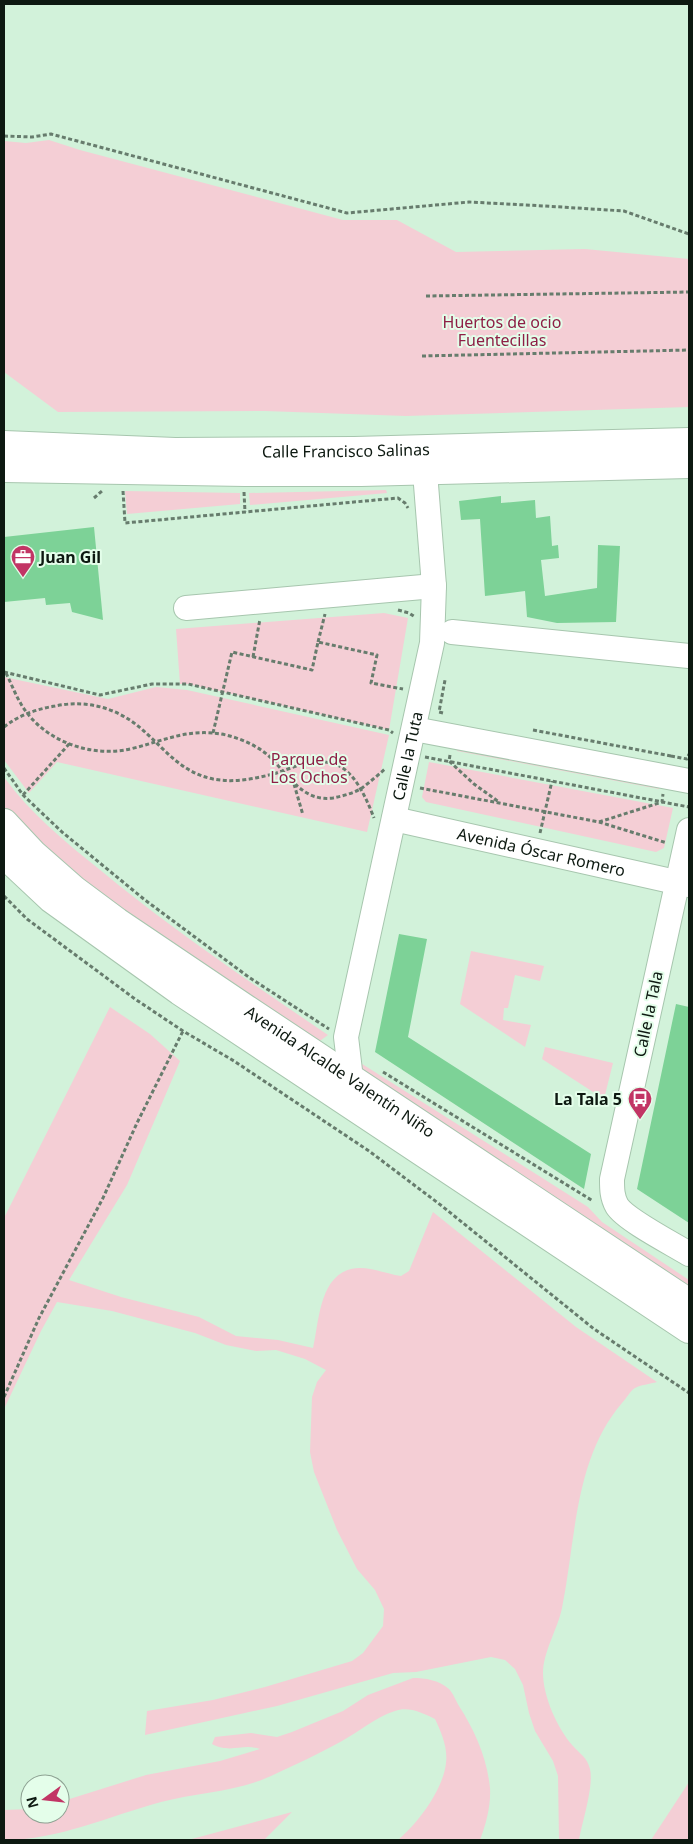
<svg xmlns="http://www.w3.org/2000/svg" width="693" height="1844" font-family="'Noto Sans',sans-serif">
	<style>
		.green { fill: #f4ced5 }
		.building { fill: #7dd297 }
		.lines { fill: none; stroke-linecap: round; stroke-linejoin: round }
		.minor-casing { stroke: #a7c6ae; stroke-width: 26 }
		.major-casing { stroke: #a7c6ae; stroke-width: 30 }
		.path { stroke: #677c6d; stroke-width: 3; stroke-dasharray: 4 2.5; stroke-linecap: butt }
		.minor { stroke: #fff; stroke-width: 24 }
		.major { stroke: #fff; stroke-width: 28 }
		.labels { text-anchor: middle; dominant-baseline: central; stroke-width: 4; stroke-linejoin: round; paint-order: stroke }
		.park-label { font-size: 16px; fill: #8e1f46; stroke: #e4feea }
		.street-label { font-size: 16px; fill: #0d1911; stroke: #e4feea }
		.poi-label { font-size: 16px; font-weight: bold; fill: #0d1911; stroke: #e4feea; text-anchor: start }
	</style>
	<rect width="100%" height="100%" fill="#d2f2da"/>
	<!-- green -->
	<path class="green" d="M49 140 80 150 343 220H397L456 252 585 249 689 259V407L406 416 265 411 58 412 4 372V141L26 143Z
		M386 490 387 493 250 505 249 493Z
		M125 491 240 493V504L127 514Z
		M384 613 408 618 389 730 188 684H180L176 629Z
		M4 677 108 699 156 687 187 690 389 735 367 832 57 762 29 793 4 760Z
		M457 745 660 784 659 789 457 751Z
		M429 762 673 808 664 848 656 852 426 802 422 797Z
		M4 777C30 813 64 841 99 869 171 929 250 982 328 1035L317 1043 150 934 26 834 4 808Z
		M471 951 544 966 540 981 515 975 508 1008H504L503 1020 531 1025 525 1047 460 1004Z
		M110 1007 150 1034 180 1061 127 1185 69 1280 121 1297 199 1317 236 1336 278 1340 313 1348C319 1323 319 1277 351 1269 367 1265 386 1274 401 1276L409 1271 433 1212 576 1327 657 1382C650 1384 640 1385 635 1388 630 1391 626 1399 622 1403 574 1459 576 1539 562 1608 558 1628 543 1652 543 1673 543 1696 557 1728 573 1746 580 1754 587 1757 590 1769 594 1786 582 1823 579 1840H559L558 1776 553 1761 535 1731 529 1713 523 1685 515 1669 505 1660 491 1657 416 1672 393 1673 277 1706 145 1735 147 1711 213 1700 265 1687 352 1661 363 1653 383 1626 384 1609 375 1590 357 1569 337 1530 314 1472 310 1452 312 1397 317 1382 326 1370 305 1359 276 1350 256 1351 226 1345 195 1333 112 1311 57 1302 41 1331 4 1409V1218Z
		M545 1047 613 1063 604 1099 542 1059Z
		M359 1062 588 1207 602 1222 689 1280V1294L356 1073Z
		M413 1678C425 1678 439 1680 449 1689 453 1693 456 1701 459 1706 475 1731 487 1758 490 1788 491 1806 486 1824 480 1840H398C418 1823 443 1790 446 1763 448 1747 441 1732 435 1719 423 1713 408 1706 395 1711 376 1717 360 1731 342 1741 320 1753 295 1765 271 1776 236 1792 198 1792 161 1802 109 1816 59 1840 4 1840V1810L30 1809V1814H60V1802L146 1775 220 1761 260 1749C242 1743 231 1754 212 1744L215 1737 251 1733 277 1737 292 1732 343 1711 368 1695Z
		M689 1782V1840H651Z
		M292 1812 264 1840H188Z"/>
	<!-- building -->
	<path class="building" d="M501 496V503L535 500 536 518 550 516 552 546 558 545 559 558 541 560 545 596 597 588 598 545 620 546 616 622 557 623 527 617 525 591 485 596 480 519 461 520 459 501Z
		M94 527 103 620 72 612 70 603 46 605 45 598 4 602V537Z
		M399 934 427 939 408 1037 591 1154 584 1189 375 1052Z
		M676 1004 689 1007V1223L637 1189Z"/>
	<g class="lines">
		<defs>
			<g id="minor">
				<path d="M186 608 434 586"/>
				<path d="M452 632 689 656"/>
				<path d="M414 729 689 781"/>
				<path id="s1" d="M394 819 689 885"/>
				<path d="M689 830 612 1179C612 1189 612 1197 617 1206 626 1220 673 1244 689 1254"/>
				<path id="s2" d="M351 1079 346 1037 432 643 434 586 425 472"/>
			</g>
			<g id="major">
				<path id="s3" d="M4 445 175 452 354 451 689 442"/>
				<path d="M4 468 245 472H361L689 464"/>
				<path id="s4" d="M4 823 33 854 74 890 117 922 246 1009 689 1303"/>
				<path d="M4 854 52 899 180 991 689 1329"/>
			</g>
		</defs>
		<!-- minor casing -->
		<use href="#minor" class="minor-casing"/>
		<!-- major casing -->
		<use href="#major" class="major-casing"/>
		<!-- path -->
		<path class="path" d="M4 136 32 137 51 134 347 213 469 202 545 206 624 211 689 234
			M426 296 689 292
			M422 356 689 350
			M123 491 125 523 398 498 405 503 408 508
			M244 492 245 512
			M94 498 102 491
			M398 610 409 613 415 617
			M318 642 325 614
			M253 657 260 619
			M4 672 100 695 152 684H188L389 730 393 733
			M6 673C11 683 15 694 21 704 42 740 89 758 130 749 164 741 189 727 226 735 242 739 258 746 270 757 289 776 303 802 333 798 343 796 354 793 362 788 370 782 378 775 385 769
			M443 713 439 712 445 680
			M4 727C19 715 37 709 55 706 89 699 121 709 146 733 167 752 183 773 213 779 233 783 254 779 273 774 293 768 314 757 335 764 355 771 367 800 374 818
			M533 730 671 756
			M213 733 232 652 312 670 318 642 377 655 371 683 403 689
			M450 755 449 761 474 784 499 802
			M671 756 687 759 689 754
			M425 757 689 807
			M4 768 23 795 62 832 145 900 250 978 329 1029
			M294 784 303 815
			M420 788 599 822 667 843
			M23 795 70 743
			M599 822 662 802 663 794
			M540 833 552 781
			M4 896 27 919 135 999 183 1031 234 1061 369 1151 442 1206 594 1329 689 1393
			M383 1072 593 1201
			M4 1397 39 1318 103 1198 137 1123 183 1031"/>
		<!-- minor -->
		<use href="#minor" class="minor"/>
		<!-- major -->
		<use href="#major" class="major"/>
	</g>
	<!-- icons -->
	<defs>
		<symbol id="office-pin" viewBox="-11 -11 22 30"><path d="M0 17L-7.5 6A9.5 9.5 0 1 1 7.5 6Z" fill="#c23565" stroke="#e4feea"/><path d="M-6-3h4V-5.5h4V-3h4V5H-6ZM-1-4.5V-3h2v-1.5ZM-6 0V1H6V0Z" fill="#fff"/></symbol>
		<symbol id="bus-pin" viewBox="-11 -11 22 30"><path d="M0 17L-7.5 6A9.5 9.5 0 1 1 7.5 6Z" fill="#c23565" stroke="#e4feea"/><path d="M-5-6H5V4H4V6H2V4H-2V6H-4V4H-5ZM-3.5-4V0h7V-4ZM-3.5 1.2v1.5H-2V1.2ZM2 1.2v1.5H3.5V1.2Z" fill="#fff"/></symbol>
	</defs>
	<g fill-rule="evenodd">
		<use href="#office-pin" x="9" y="543" width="28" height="38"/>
		<use href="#bus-pin" x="626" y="1085" width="28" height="38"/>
	</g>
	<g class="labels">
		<!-- park labels -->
		<g class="park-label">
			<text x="502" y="322">Huertos de ocio<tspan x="502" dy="18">Fuentecillas</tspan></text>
			<text x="309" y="759">Parque de<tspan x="309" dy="18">Los Ochos</tspan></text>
		</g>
		<!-- street labels -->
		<g class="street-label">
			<text stroke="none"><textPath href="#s3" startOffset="342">Calle Francisco Salinas</textPath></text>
			<text stroke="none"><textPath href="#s2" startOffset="330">Calle la Tuta</textPath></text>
			<text stroke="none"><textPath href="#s1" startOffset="151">Avenida Óscar Romero</textPath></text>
			<text transform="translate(648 1014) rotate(-78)">Calle la Tala</text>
			<text stroke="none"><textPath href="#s4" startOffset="419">Avenida Alcalde Valentín Niño</textPath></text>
		</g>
		<!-- poi labels -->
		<g class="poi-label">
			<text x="40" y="557">Juan Gil</text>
			<text x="622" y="1099" text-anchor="end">La Tala 5</text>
		</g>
	</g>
	<!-- border -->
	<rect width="693" height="1844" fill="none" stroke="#0d1911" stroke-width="10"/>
	<!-- north arrow -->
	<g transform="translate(45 1799) rotate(255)"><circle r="24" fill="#e4feea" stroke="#8ea293"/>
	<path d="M0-4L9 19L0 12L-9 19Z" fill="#c23565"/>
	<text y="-8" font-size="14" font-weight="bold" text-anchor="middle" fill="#0d1911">N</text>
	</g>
</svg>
